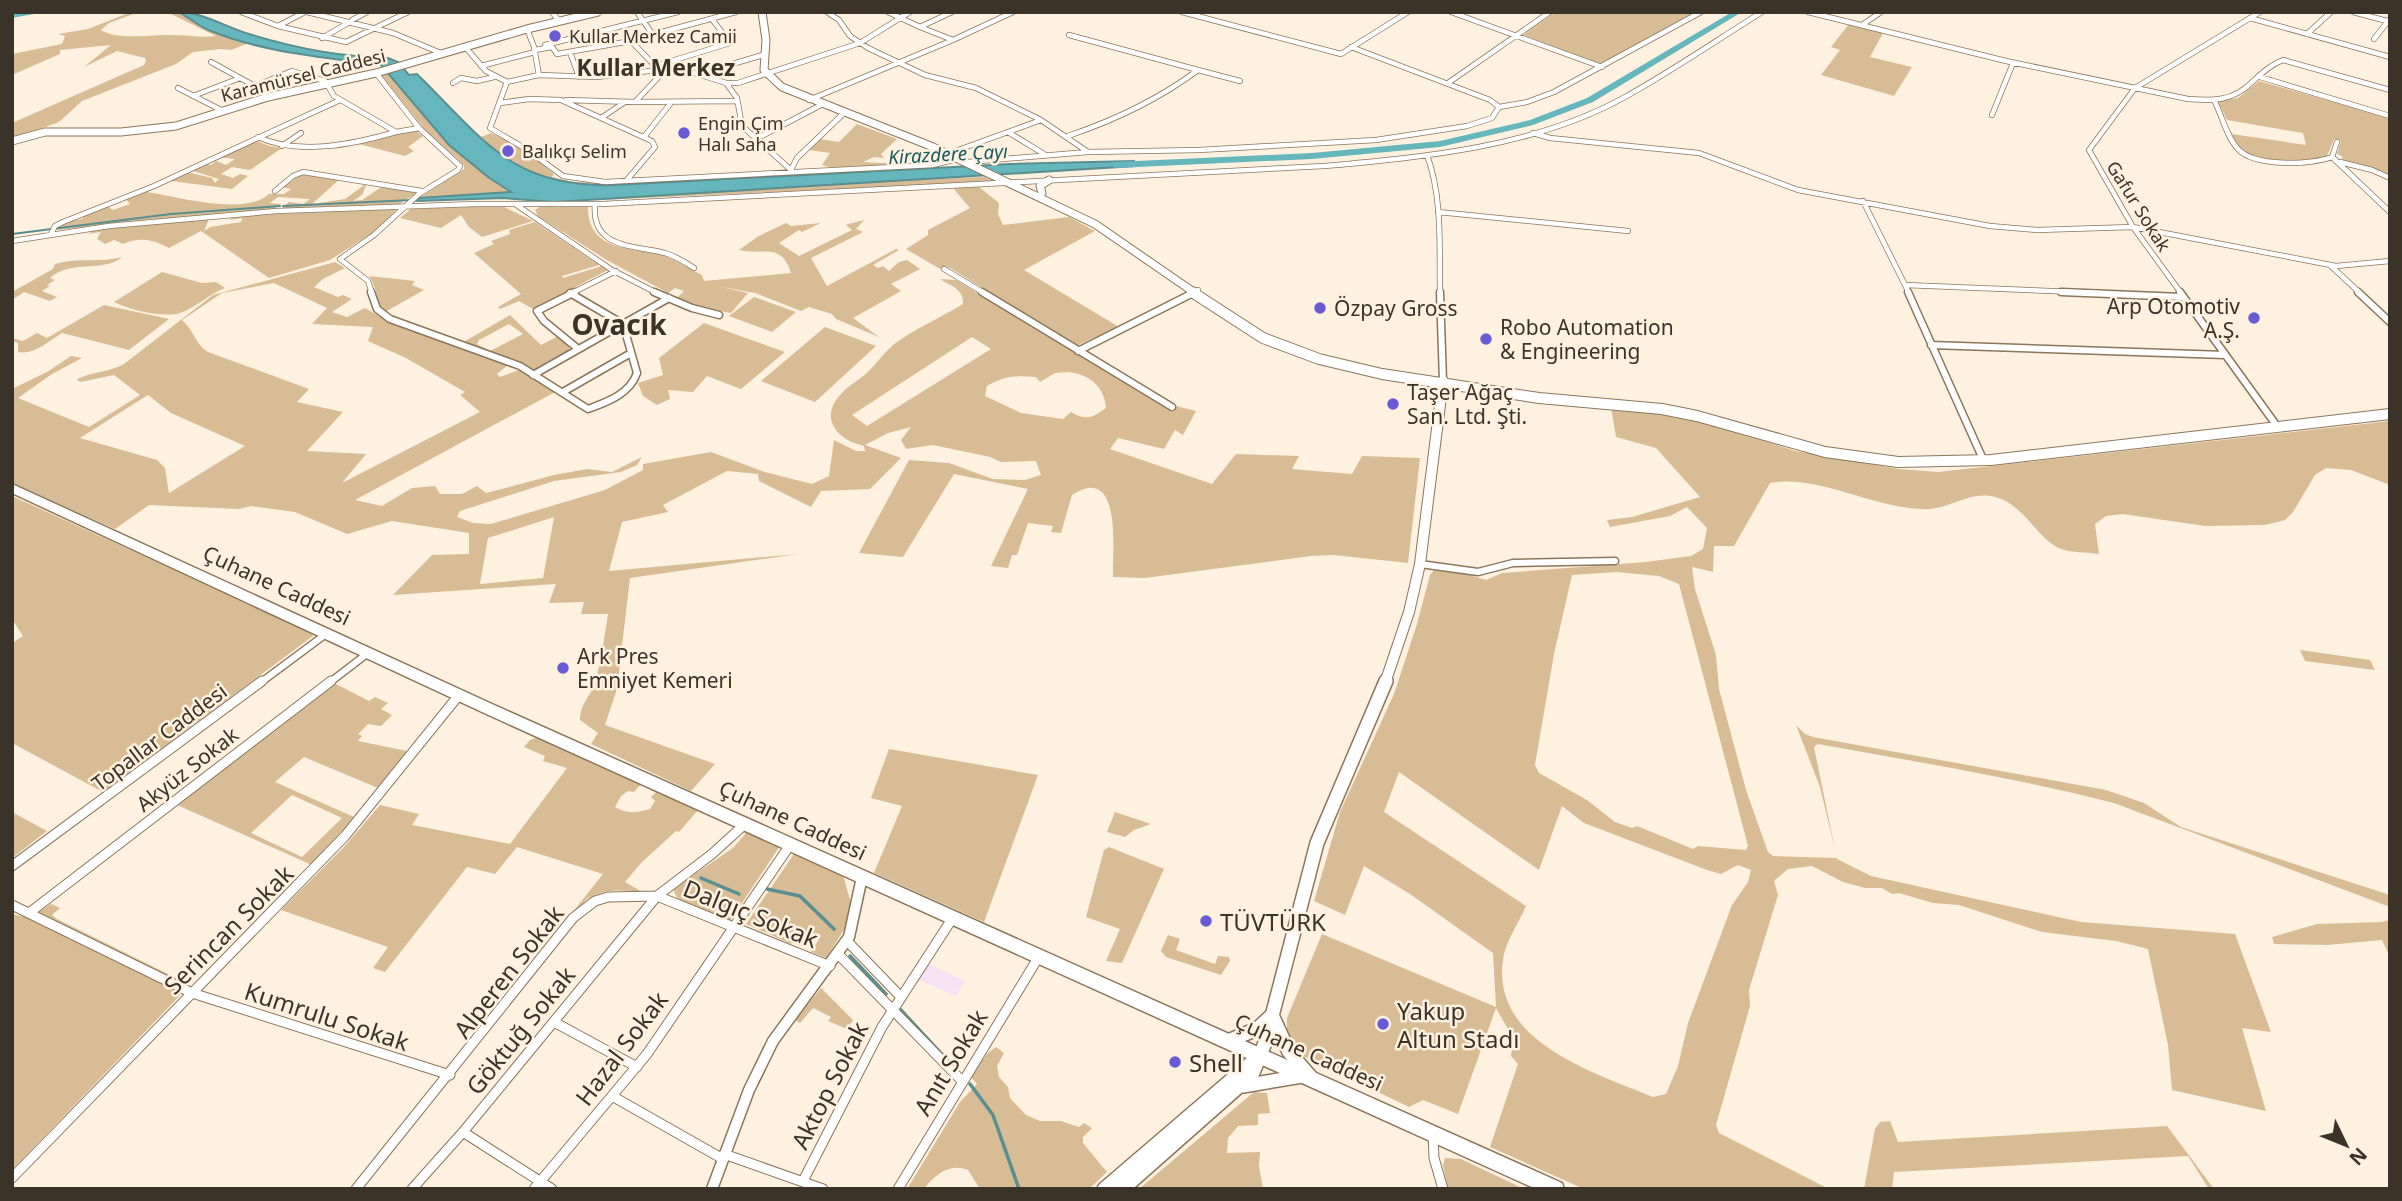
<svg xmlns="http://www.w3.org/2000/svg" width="2402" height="1201" font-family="'Noto Sans',sans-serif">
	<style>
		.commercial { fill: #f4e3f5 }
		.green { fill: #d8bc96; fill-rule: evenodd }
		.water { fill: #66b7bd; stroke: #598f90; stroke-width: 2 }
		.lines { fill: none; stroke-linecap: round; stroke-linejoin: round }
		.stream-far1 { stroke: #598f90; stroke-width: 2 }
		.stream { stroke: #598f90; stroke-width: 3.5 }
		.river { fill: #66b7bd; fill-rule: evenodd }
		.minor-far2-casing { stroke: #8a765b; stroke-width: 6 }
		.minor-far1-casing { stroke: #8a765b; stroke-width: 9 }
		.minor-casing { stroke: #8a765b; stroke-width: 11 }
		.tertiary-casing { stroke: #8a765b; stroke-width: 13 }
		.secondary-far2-casing { stroke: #8a765b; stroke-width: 9 }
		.secondary-far1-casing { stroke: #8a765b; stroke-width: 12 }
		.secondary-casing { stroke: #8a765b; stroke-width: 16 }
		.primary-casing { stroke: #8a765b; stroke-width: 3 }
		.minor-far2 { stroke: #fff; stroke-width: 4.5 }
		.minor-far1 { stroke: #fff; stroke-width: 6 }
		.minor { stroke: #fff; stroke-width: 9 }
		.tertiary { stroke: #fff; stroke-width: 10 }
		.secondary-far2 { stroke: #fff; stroke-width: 7 }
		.secondary-far1 { stroke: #fff; stroke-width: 10 }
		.secondary { stroke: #fff; stroke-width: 13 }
		.primary { fill: #fff; fill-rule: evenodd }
		.poi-dot { fill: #685bd4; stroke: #fff1df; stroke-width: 2.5 }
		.labels { text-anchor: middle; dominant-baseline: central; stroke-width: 5; stroke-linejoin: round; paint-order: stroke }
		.far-poi-label { font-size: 18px; fill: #3c3328; stroke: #fff1df; text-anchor: start }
		.far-street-label { font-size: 18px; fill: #3c3328; stroke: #fff1df }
		.far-water-label { font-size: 19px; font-style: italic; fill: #165b60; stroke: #fff1df }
		.poi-label { font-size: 21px; fill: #3c3328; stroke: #fff1df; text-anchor: start }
		.street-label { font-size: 21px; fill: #3c3328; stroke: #fff1df }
		.far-district-label { font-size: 23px; font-weight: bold; fill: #3c3328; stroke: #fff1df }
		.near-street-label { font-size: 24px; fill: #3c3328; stroke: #fff1df }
		.near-poi-label { font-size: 24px; fill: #3c3328; stroke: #fff1df; text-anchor: start }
		.district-label { font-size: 28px; font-weight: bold; fill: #3c3328; stroke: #fff1df }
	</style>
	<rect width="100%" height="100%" fill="#fff1df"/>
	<!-- commercial -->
	<path class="commercial" d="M927 963 965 981 956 996 917 979Z"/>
	<!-- green -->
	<path class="green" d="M131 12H139L109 23 101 30C118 41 151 34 171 35 186 35 202 38 216 36L167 12H178L210 31 249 43 231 50 220 49 193 52 176 64 82 101 59 122 12 139V123L144 65 146 61 145 58 117 51 84 67 111 45 60 50V54L12 75V54L62 44 65 36 58 34 88 29Z
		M1556 12H1698L1606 62 1599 63 1523 35Z
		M1849 24 1883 33 1870 57 1912 67 1894 96 1821 75 1840 50 1831 47Z
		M387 73 449 145 510 193 419 198 464 169V165L425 130 381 75Z
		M2259 81 2390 118V176L2343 161 2342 156 2337 154 2341 141 2334 139 2327 156C2303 168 2261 162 2239 149L2232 134 2306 145 2303 133 2227 120 2218 101 2238 98Z
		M857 124 897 139 881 154 884 158 874 157 863 162 898 164 832 168 822 165 830 153 809 150 819 139 839 142Z
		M408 132H417L423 136 408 147 414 151 405 156 359 144Z
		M491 133 523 149 554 174 552 177 573 182 606 183 885 167 966 168 590 186C550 183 508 167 478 138Z
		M255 140 269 146 282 148 250 170 232 167 221 174 233 178 240 174 248 176 232 189 171 181 147 192C179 197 245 216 269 194H284L291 189 282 187 303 173 341 178 312 204 345 199 367 183 362 195 353 201 362 200 383 186 417 193 399 204 285 209H281L289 202 303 204 310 199 278 197 270 203 281 204 274 209 56 230 66 222 82 219 85 215 107 206 113 210 130 204 125 198 187 172 212 178 215 183 219 179 190 170 201 163 211 165 216 161 226 165 235 159 217 157Z
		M985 177 995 182 554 202 847 182Z
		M979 187 999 203 998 214 1003 225 1069 217 1095 231 1024 270 1119 327 1076 346 950 268 945 267 940 269 906 249 928 235V230L970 208 953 188Z
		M502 206 533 221 482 237 469 227 461 215 441 228 400 218 411 209Z
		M541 206 588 207C588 251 630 248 662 255 676 259 689 269 702 275L704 281 791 273C781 241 763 256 739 250L757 237 786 223 791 226 821 223 802 232 799 230 779 243 799 256 852 230 846 225 848 224 864 220 856 229 863 232 811 258 827 286 896 249 899 250 873 265 878 268 883 266 889 271 899 262 907 260 920 269 891 284 901 291 853 318 879 337 836 319 832 314 809 307 801 311 755 293 717 286 748 293 731 313 698 307 676 299 684 291 675 288 668 293 605 259 538 216 535 210Z
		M397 209 378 229 330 260 269 278 201 231 169 248C152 239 140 237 123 244L114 240 105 244 97 239 101 232 88 234 94 230 209 219 204 231 210 227 241 222 242 218 230 220 233 216Z
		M535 222 599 265 562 276 563 278 602 266 608 270 533 309 519 301 500 309 498 307 521 294 474 253 494 244 491 241 510 234 509 230Z
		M122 257C104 273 71 259 50 278L55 280 47 285 50 286 42 291 57 297 50 301 24 292 12 300V292L53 269 55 264C77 257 101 263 122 257Z
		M335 262 345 268 323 279 314 287 338 297 343 295 352 299 332 312 347 317 365 308 393 324 508 365 497 374 500 377 519 370 555 392 355 500 382 506 412 488 435 486 440 494H462L477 486 486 493 554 475 587 469 612 472 642 457 637 465 621 472 554 481 460 511 457 517 473 523 491 524 605 490 643 470V464L711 452 765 472 812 484 829 476 834 440 856 451H865L864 446C836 440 818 417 842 393 849 385 859 380 867 373 876 364 884 353 893 345 914 329 940 318 963 304 964 288 950 286 940 279L956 280 1173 412 1176 406 1196 411 1183 435 1175 430 1164 449 1118 438 1110 449 1212 484 1236 454 1299 456 1292 469 1352 474 1362 456 1420 458 1408 563 1334 555 1311 556 1145 578 1113 577C1112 552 1123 462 1072 495L1061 533 1051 532 1053 526 1028 523 1017 555H1012L1008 568 991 566 1028 489 954 474 903 557 859 553 909 460 949 463 993 479 1025 480 1041 475 1036 461 1001 462 990 457 933 445 906 449 901 440 911 427 888 433 865 445 901 458 870 489 821 491 811 507 759 481 758 474 727 471 663 505 668 512 622 522 609 571 798 554 630 578 617 689 605 725 715 764 691 791 591 744 598 733 580 720C580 703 592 695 596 680 601 659 605 635 608 614H581L584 602 549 603 556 584 393 595 432 555 469 554V533L392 521 347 534 295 512 251 506 239 509 149 505 115 529 12 483V389L47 372 71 356 82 358 52 374 18 398 89 427 140 395 114 375 80 382 77 379C92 372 109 372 124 364L213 295ZM274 283 327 308 312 324 373 327 368 341 406 358 465 392 460 395 480 412 342 483 366 454 307 451 343 412 297 402 309 389 208 352C196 345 193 329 182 320L222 293ZM972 337 991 349 867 426 852 415ZM1069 372C1090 375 1104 386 1106 408 1092 418 1086 421 1071 412L1063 419 1021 413 985 396 987 386C1004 376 1017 375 1036 377L1040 382 1055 373ZM148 395 171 413 245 446 169 493 165 468 157 460 80 438ZM554 517 543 578 480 584 488 538Z
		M162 272 202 283 216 282 225 288C209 294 195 308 180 313 163 318 130 310 114 302Z
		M369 276 415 281 412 285 424 290 385 312C375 303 378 288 369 276Z
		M754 297 796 312 772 332 729 316Z
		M104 305 169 319 129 350 62 333C49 341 34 355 18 352V343L12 341V338L23 341 37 333 47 338Z
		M510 315 541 345 558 336 569 346V351L536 370 462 343ZM509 324 523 334 490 351 477 344 479 340Z
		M704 323 785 352 741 389 707 376 693 392 668 390 670 399 657 405 643 396 638 383 663 375 659 358Z
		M825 327 876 346 815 402 761 381Z
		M1611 407 1702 420 1795 451 1899 469 1938 472 2390 421V485L2351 470 2326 468 2315 475 2293 512 2285 520 2265 525 2205 526 2123 514 2106 516 2095 524 2099 554C2088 552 2072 553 2061 549 2038 540 2024 504 1995 497 1969 490 1949 511 1922 509 1873 508 1818 474 1770 483L1734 546H1714L1713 572 1692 567 1695 589 1716 655 1719 689 1746 790 1768 852 1773 856 1837 858 1820 787 1796 725 1805 734 1813 737 2106 790 2144 803 2181 827 2390 895V907L2114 803C2017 778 1917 762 1818 744L1814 747 1837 859 1871 876 2081 922 2235 934 2271 1032 2242 1028 2266 1111 2172 1090 2168 1045 2148 949 2116 941 2042 932 1959 905 1933 903 1899 893 1892 894 1882 888H1865L1843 882 1812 866 1788 869 1774 881 1778 895 1749 990 1750 1006 1716 1125 1719 1133 1829 1189H1584L1490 1147 1518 1064 1511 1056 1513 1038 1496 1008 1458 1114 1423 1100 1409 1107 1299 1054 1287 1033V1018L1322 934 1496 1007 1493 953 1410 894 1364 866 1345 915 1314 901 1340 812 1394 694 1417 624 1430 575 1434 570H1452L1486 580 1502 573 1646 562 1691 556 1703 549 1707 528 1687 507 1670 516 1610 527 1607 520 1632 517 1700 497 1656 448 1616 437ZM1616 572 1659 576 1679 584 1748 846 1746 850 1698 846 1693 849 1637 826 1632 828 1615 822 1587 800 1539 773 1535 765 1554 654 1572 575ZM1399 772 1539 870 1562 806 1584 823 1707 870 1721 874 1738 865 1751 870 1748 882 1732 905 1688 1023 1678 1066 1666 1094 1653 1097C1595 1073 1491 1042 1503 960 1505 942 1519 923 1526 906L1384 812Z
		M12 496 310 632 313 636 103 792 12 743V643L23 636 12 619Z
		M2300 650 2370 660 2375 670 2305 661Z
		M334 683 369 701 375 697 388 703 381 709 392 715 381 726 368 724 358 734 362 736 358 741 407 751 378 788 304 757 275 782 354 817 312 865 177 805ZM292 795 342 818 302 857 251 833Z
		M538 737 642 783 634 792 628 791 621 796 615 807C627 814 636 813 650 809L655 801 651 797 657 791 698 810 679 832 676 831 641 863 625 882 642 892C622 890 603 888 586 900L505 997 603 874 517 847 495 874 467 867 385 972 373 968 388 947 281 910 344 847 380 805 419 814 412 825 510 844 567 768 543 761 545 756 524 747 530 740Z
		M889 749 1038 775 984 922 874 873 902 806 871 798Z
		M12 812 47 831 12 858Z
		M1115 812 1151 824 1134 830 1125 837 1107 832Z
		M747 832 780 846 730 921 678 900 673 889 733 848Z
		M1109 847 1164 869 1122 963 1106 961 1120 929 1086 917 1104 850Z
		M794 854 843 875 852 907 849 922 826 958 811 952 819 939 799 932 791 944 746 924Z
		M51 904 60 908 52 915 57 919 190 985 12 1170V914L30 918Z
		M2390 920V957L2382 940 2327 945 2274 944 2272 937 2317 924 2381 922Z
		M1168 935 1180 939 1176 950 1215 964 1218 956 1229 957 1230 961 1221 975 1166 957 1161 951Z
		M821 988 853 1020 847 1029 828 1021 831 1017 813 1008 800 1023 795 1020Z
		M996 1047 1004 1053 997 1066 999 1077 1008 1087 1010 1098 1026 1115 1040 1121H1061L1079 1127 1084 1123 1092 1128 1083 1137V1143L1107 1172 1089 1189H980L968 1170C949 1163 936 1174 924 1189H907L960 1102 977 1084 970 1076 988 1053Z
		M1254 1092 1267 1093 1270 1113 1258 1114V1125L1238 1126 1228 1138 1227 1153 1260 1152 1259 1166 1263 1189H1139Z
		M1890 1121 1898 1142 2167 1126 2214 1189H2209L2188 1156 1894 1172 1892 1189H1864L1875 1129 1880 1122Z
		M1445 1158 1461 1159 1524 1189H1448L1443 1165Z"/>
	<!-- water -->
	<path class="water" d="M178 12C203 12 225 27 249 34 294 48 342 57 388 58L398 62 409 75 417 74 423 80C487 144 515 188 614 185L1010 164 1134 161 1135 166 554 202 503 198 417 201 419 198 511 192 488 177 449 145 381 65C324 57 265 53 211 31 198 27 190 17 178 12Z"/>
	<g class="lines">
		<!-- stream-far1 -->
		<path class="stream-far1" d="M283 206 412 200
			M12 234 171 214 280 206"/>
		<!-- stream -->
		<path class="stream" d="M701 878 739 894
			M767 889 800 896 834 929
			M850 956 886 994
			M899 1008 949 1062
			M970 1084 993 1115 1019 1189"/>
		<!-- river -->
		<path class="river" d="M35 12 34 14 12 18V13Z
			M1732 12H1742L1593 102 1533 125 1440 147 1312 159 1115 168 1110 165 1115 162 1312 153 1440 141 1530 120 1587 98Z"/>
		<defs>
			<path id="minor-far2" d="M241 12 278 26
				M305 12 278 26 346 42 408 12
				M307 12 393 33 443 54
				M552 12 559 21
				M637 12 653 35
				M827 12 839 20 850 36 868 48 925 75 976 88 1041 120 1088 152 968 162
				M888 12 920 27 952 12
				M1182 12 1341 54 1408 12
				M1451 12 1602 67
				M1808 12 2006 61 2188 99C2213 101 2233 101 2251 83 2261 74 2270 65 2283 60L2390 90
				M2353 12 2387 21
				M2250 18 2390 57
				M352 20 367 12
				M1862 25 1881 12
				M527 29 534 47 539 75
				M2307 34 2331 12
				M1069 35 1198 70
				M322 38 348 23
				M2374 39 2389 20
				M953 40 1013 12
				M631 41 657 68
				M545 45 678 12
				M1351 47 1490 100 1499 107 1527 102 1554 92 1701 12
				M466 48 486 71 507 82 539 75 597 77 666 69 688 71 726 83H738L860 43 910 12
				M535 50 552 47 557 54 625 42 736 12
				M570 52 579 77
				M211 62 262 90 268 97
				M481 66 535 52
				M655 66 730 43 712 19
				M666 69 635 102 737 101
				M376 73 419 128
				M698 74 763 55
				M2260 77 2390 116
				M507 82 490 128 526 149 563 176 605 182 933 165 957 159
				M453 83 461 78 477 81 494 77
				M726 83 737 98 742 126 791 170 797 158 843 114
				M1448 83 1550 12
				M255 86 292 71 325 81 334 96 396 132 419 128 460 166 458 170 419 194 374 235 340 259 368 281 372 293
				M178 88 223 111
				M193 96 240 78
				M566 100 635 102
				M809 100 953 40 920 27
				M2214 100C2222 115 2226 136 2238 149 2254 167 2311 165 2332 157L2337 142
				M500 103 529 99 561 100 652 141 655 147 626 181
				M1992 115 2013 63
				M601 118 625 102
				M1008 132 1044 154
				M1533 133 1550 138 1699 153 1798 190 1990 226 2037 230 2133 227 2336 266 2390 261
				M1068 136C1115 120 1158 100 1198 70L1240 81
				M258 137C299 156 354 144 396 132
				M644 137 670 104
				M756 139 821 105
				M282 146 301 133
				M1088 152 1199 150 1376 140 1467 126 1492 118 1499 107
				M947 154 1041 120
				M1427 155C1443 198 1439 248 1440 293
				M2332 157 2390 212
				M2340 162 2372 170 2390 178
				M275 191 293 176 303 172 422 191
				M1863 201 1909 293
				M515 204 612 270 657 293
				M595 204C591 249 633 245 665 253 675 256 685 262 694 268
				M1438 212 1628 231
				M51 234 55 226 63 222 154 186 340 100
				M12 241 109 226 277 211 476 204H603L1324 166C1425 157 1535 147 1625 97 1672 71 1717 40 1762 12
				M2330 265 2360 293
				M944 269 984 293
				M1905 285 2101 293
				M572 293 616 271
				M1191 293 1198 290
				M2181 293 2133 227 2089 150 2135 88 2260 12"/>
			<path id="minor-far1" d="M371 292 377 309 390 319 520 366 588 409C607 402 630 394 637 373L623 324 669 298
				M575 292 537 311 544 321 577 348
				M654 292 692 308 719 315
				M982 292 1172 407
				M1440 292 1443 381
				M1908 292 1982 457
				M2061 292 2182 297
				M2180 292 2274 422
				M2358 292 2390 322
				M570 293 623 324
				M1931 345 2225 355
				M1078 351 1195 292
				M533 375 623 324
				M563 392 631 353
				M1420 564 1478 572 1513 563 1615 561
				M260 683 326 634
				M329 683 368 653"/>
			<path id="minor" d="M12 866 262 681
				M12 905 192 993 450 1075
				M29 913 331 681
				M847 941 901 997
				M838 954 963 1082
				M554 1022 637 1067
				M612 1096 723 1159
				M463 1132 552 1189
				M1433 1135 1434 1158 1443 1189
				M724 1154 823 1189
				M12 1178 345 836 459 695
				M803 1181 882 1027 952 919
				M356 1189 573 918 595 901 608 897 657 896 830 966
				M412 1189 463 1132 657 896 712 854 745 824
				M534 1189 647 1054 790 845
				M898 1189 1038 958"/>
			<path id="tertiary" d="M712 1189 749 1090 773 1041 849 937 862 877"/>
			<path id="secondary-far2" d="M762 12 766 40 764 70 782 87 933 147 1095 224 1195 293
				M12 141 45 132H121L176 126 268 97 376 73 527 29 598 12
				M1042 193 1040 186 1049 180"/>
			<path id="secondary-far1" d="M1192 292 1263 338 1319 359 1382 374 1539 398 1662 409 1697 416 1825 452 1898 462 1991 460 2390 414
				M1385 683 1409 612 1420 564 1443 381"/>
			<path id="secondary" d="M1228 1041 1257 1029 1272 1015 1289 1052 1310 1076
				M1243 1086 1302 1076
				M1104 1189 1258 1057
				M1123 1189 1252 1075 1265 1043 1317 843 1386 681"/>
			<path id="primary" d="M12 484 492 704 1562 1183 1564 1189H1536L482 712 12 493Z"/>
		</defs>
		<!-- minor-far2 casing -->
		<use href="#minor-far2" class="minor-far2-casing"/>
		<!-- minor-far1 casing -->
		<use href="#minor-far1" class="minor-far1-casing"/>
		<!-- minor casing -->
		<use href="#minor" class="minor-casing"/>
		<!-- tertiary casing -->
		<use href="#tertiary" class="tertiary-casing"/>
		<!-- secondary-far2 casing -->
		<use href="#secondary-far2" class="secondary-far2-casing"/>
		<!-- secondary-far1 casing -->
		<use href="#secondary-far1" class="secondary-far1-casing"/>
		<!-- secondary casing -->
		<use href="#secondary" class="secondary-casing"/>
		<!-- primary casing -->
		<use href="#primary" class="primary-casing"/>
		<!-- minor-far2 -->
		<use href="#minor-far2" class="minor-far2"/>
		<!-- minor-far1 -->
		<use href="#minor-far1" class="minor-far1"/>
		<!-- minor -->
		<use href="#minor" class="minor"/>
		<!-- tertiary -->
		<use href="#tertiary" class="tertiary"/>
		<!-- secondary-far2 -->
		<use href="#secondary-far2" class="secondary-far2"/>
		<!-- secondary-far1 -->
		<use href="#secondary-far1" class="secondary-far1"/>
		<!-- secondary -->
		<use href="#secondary" class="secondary"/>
		<!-- primary -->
		<use href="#primary" class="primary"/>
	</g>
	<!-- markers -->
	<g class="poi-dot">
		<circle cx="555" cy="36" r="7"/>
		<circle cx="684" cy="133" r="7"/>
		<circle cx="508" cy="151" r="7"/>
		<circle cx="1320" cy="308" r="7"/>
		<circle cx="2254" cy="318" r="7"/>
		<circle cx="1486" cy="339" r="7"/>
		<circle cx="1393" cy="404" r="7"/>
		<circle cx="563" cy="668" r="7"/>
		<circle cx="1206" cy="921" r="7"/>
		<circle cx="1383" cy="1024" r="7"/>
		<circle cx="1175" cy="1062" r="7"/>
	</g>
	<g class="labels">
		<!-- far-poi labels -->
		<g class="far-poi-label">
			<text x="569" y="36">Kullar Merkez Camii</text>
			<text x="698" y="123">Engin Çim<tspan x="698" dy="21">Halı Saha</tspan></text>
			<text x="522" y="151">Balıkçı Selim</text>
		</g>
		<!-- far-street labels -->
		<g class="far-street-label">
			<text transform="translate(303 75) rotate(-14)">Karamürsel Caddesi</text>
			<text transform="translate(2139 206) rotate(58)">Gafur Sokak</text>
		</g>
		<!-- far-water labels -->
		<g class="far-water-label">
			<text transform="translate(948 154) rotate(-3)">Kirazdere Çayı</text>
		</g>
		<!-- poi labels -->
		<g class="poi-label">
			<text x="2240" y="306" text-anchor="end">Arp Otomotiv<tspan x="2240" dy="24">A.Ş.</tspan></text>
			<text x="1334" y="308">Özpay Gross</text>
			<text x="1500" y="327">Robo Automation<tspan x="1500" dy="24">&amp; Engineering</tspan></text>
			<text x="1407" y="392">Taşer Ağaç<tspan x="1407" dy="24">San. Ltd. Şti.</tspan></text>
			<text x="577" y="656">Ark Pres<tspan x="577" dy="24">Emniyet Kemeri</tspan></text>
		</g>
		<!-- street labels -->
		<g class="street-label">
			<text transform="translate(277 585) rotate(25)">Çuhane Caddesi</text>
			<text transform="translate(159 737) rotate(-37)">Topallar Caddesi</text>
			<text transform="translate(187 769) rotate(-38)">Akyüz Sokak</text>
			<text transform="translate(793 820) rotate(25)">Çuhane Caddesi</text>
			<text transform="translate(1309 1052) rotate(24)">Çuhane Caddesi</text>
		</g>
		<!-- far-district labels -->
		<g class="far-district-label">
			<text x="656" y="67">Kullar Merkez</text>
		</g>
		<!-- near-street labels -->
		<g class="near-street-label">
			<text transform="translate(751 913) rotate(22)">Dalgıç Sokak</text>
			<text transform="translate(228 929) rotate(-45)">Serincan Sokak</text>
			<text transform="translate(508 971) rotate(-52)">Alperen Sokak</text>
			<text transform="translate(327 1016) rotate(18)">Kumrulu Sokak</text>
			<text transform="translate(520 1030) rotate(-51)">Göktuğ Sokak</text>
			<text transform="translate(621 1048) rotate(-53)">Hazal Sokak</text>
			<text transform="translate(950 1062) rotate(-59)">Anıt Sokak</text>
			<text transform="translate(829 1085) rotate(-63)">Aktop Sokak</text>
		</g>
		<!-- near-poi labels -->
		<g class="near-poi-label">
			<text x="1220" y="921">TÜVTÜRK</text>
			<text x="1397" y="1010">Yakup<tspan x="1397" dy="28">Altun Stadı</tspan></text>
			<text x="1189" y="1062">Shell</text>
		</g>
		<!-- district labels -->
		<g class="district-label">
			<text x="619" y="324">Ovacık</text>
		</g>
	</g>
	<!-- border -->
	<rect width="2402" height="1201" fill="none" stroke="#3c3328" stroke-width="28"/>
	<!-- north arrow -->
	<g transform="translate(2346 1145) rotate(133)" stroke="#fff1df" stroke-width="5" paint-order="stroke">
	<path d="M0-5L12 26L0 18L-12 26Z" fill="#3c3328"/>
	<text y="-10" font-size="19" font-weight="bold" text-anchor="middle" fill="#3c3328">N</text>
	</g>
</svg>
